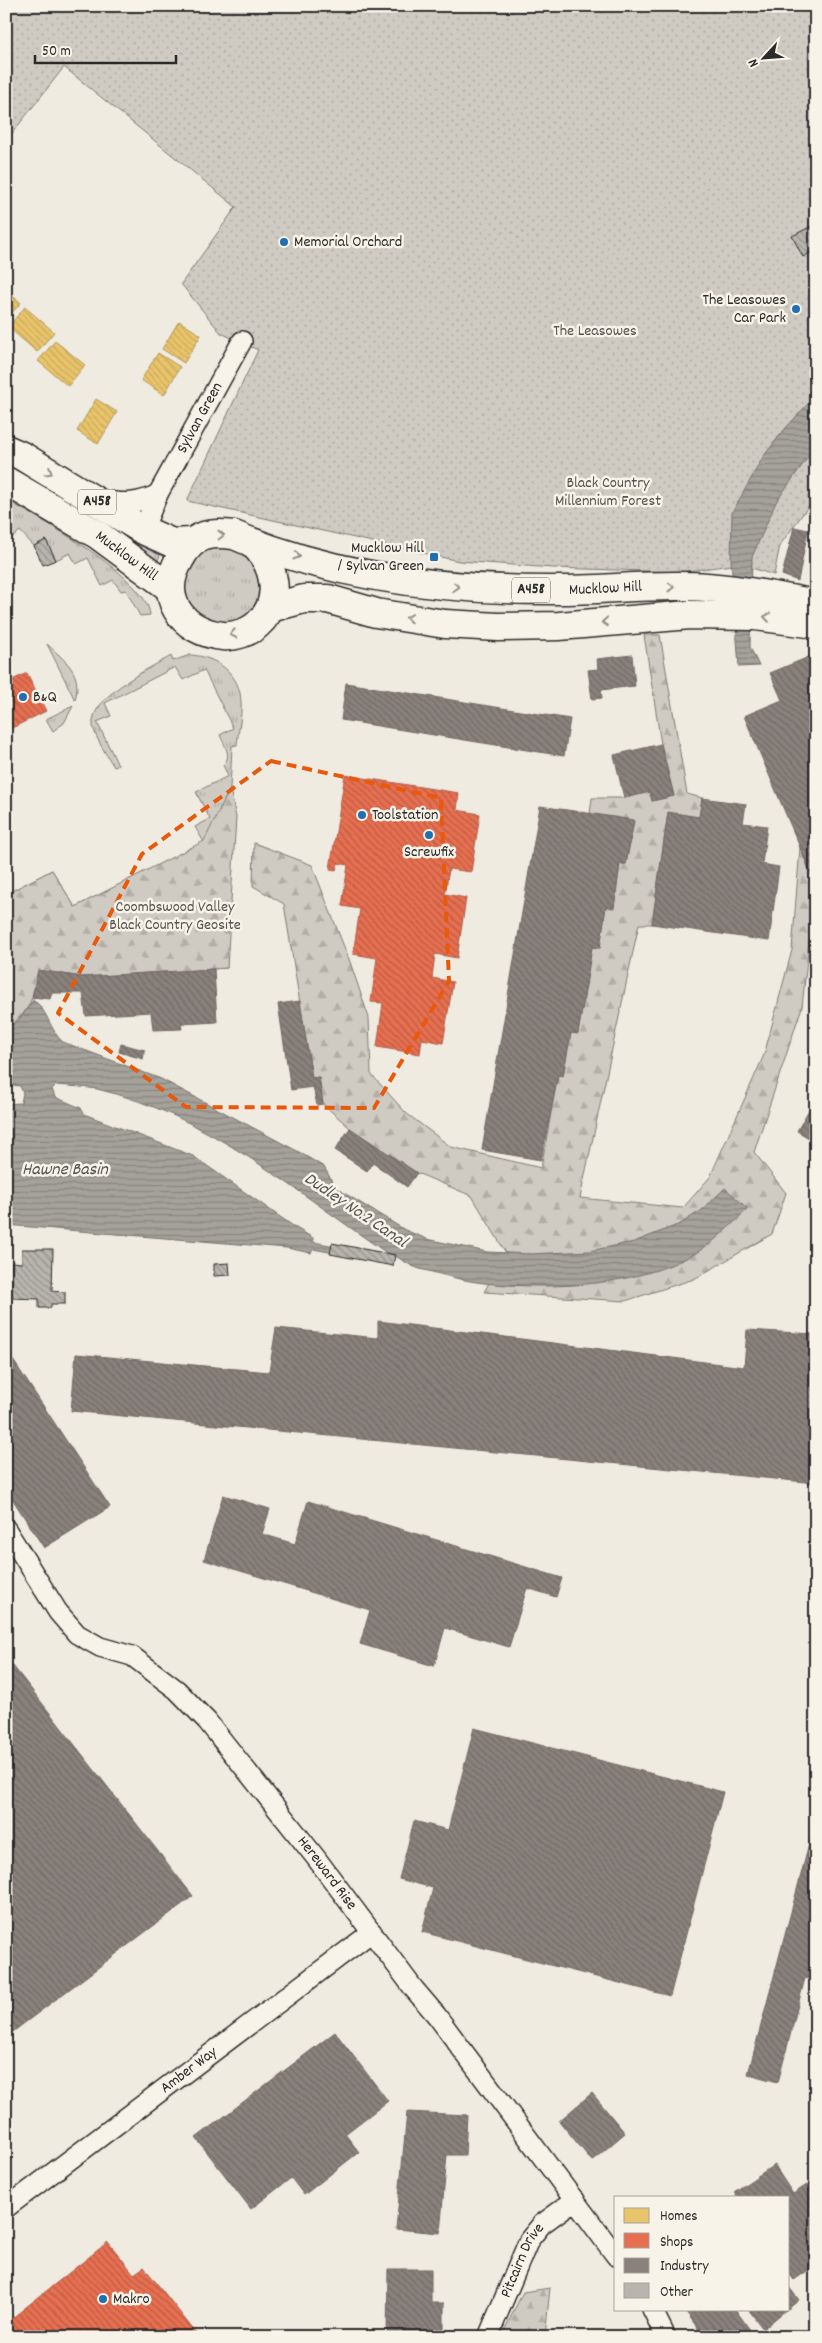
<svg xmlns="http://www.w3.org/2000/svg" width="822" height="2343" font-family="Dekko,sans-serif">
	<style>
		.grass { fill: url(#grass-tufts); stroke: #7d7b76 }
		.forest { fill: url(#forest-firs); stroke: #7d7b76 }
		.park { fill: url(#park-dots); stroke: #7d7b76 }
		.water { fill: url(#water-rules); stroke: #74726e }
		.homes { fill: url(#homes-back-hatch); stroke: #b09657 }
		.shops { fill: url(#shops-back-hatch); stroke: #af5b46 }
		.industry { fill: url(#industry-back-hatch); stroke: #6e6764 }
		.building { fill: url(#building-back-hatch); stroke: #2b2b2b }
		.lines { fill: none; stroke-linecap: round; stroke-linejoin: round }
		.minor-casing { stroke: #2b2b2b; stroke-width: 22 }
		.highway-casing { stroke: #2b2b2b; stroke-width: 31 }
		.minor { stroke: #f7f3e8; stroke-width: 19 }
		.highway { stroke: #f7f3e8; stroke-width: 28 }
		.oneway { stroke: #918f8a }
		.marked { fill: none; stroke: #e8590c; stroke-width: 4; stroke-dasharray: 10 6; stroke-linejoin: round }
		.poi-dot { fill: #1f6fb2; stroke: #f7f3e8; stroke-width: 2 }
		.labels { text-anchor: middle; dominant-baseline: central; stroke-width: 5; stroke-linejoin: round; paint-order: stroke }
		.shield { fill: #f7f3e8; stroke: #686764; stroke-width: 1 }
		.shield-label { font-size: 15px; font-weight: bold; fill: #2b2b2b }
		.poi-label { font-size: 16px; fill: #2b2b2b; stroke: #f7f3e8; text-anchor: start }
		.park-label { font-size: 16px; fill: #545351; stroke: #f7f3e8 }
		.street-label { font-size: 16px; fill: #2b2b2b; stroke: #f7f3e8 }
		.water-label { font-size: 18px; font-style: italic; fill: #555552; stroke: #f7f3e8 }
	</style>
	<defs>
		<pattern id="grass-tufts" width="24" height="20" patternUnits="userSpaceOnUse" patternTransform="scale(1.25)"><rect width="24" height="20" fill="#cfcbc2"/><path d="M3 7l-1-3M5 7V3M7 7l1-3M15 17l-1-3M17 17v-4M19 17l1-3" fill="none" stroke="#b2aea7"/></pattern>
		<pattern id="forest-firs" width="22" height="20" patternUnits="userSpaceOnUse" patternTransform="scale(1.25)"><rect width="22" height="20" fill="#cfcbc2"/><path d="M5 1l3.5 6h-7zM16 11l3.5 6h-7z" fill="#b2aea7"/></pattern>
		<pattern id="park-dots" width="8" height="8" patternUnits="userSpaceOnUse" patternTransform="scale(1.25)"><rect width="8" height="8" fill="#cfcbc2"/><path d="M2 2h.1M6 6h.1" fill="none" stroke="#b2aea7" stroke-width="1.8" stroke-linecap="round"/></pattern>
		<pattern id="water-rules" width="6" height="5" patternUnits="userSpaceOnUse" patternTransform="scale(1.25)"><rect width="6" height="5" fill="#a4a29a"/><path d="M0 2.5h6" fill="none" stroke="#86847e"/></pattern>
		<pattern id="homes-back-hatch" width="6" height="6" patternUnits="userSpaceOnUse" patternTransform="scale(1.25)"><rect width="6" height="6" fill="#e9c46a"/><path d="M-1 5l2 2M0 0l6 6M5-1l2 2" fill="none" stroke="#c8a95c"/></pattern>
		<pattern id="shops-back-hatch" width="6" height="6" patternUnits="userSpaceOnUse" patternTransform="scale(1.25)"><rect width="6" height="6" fill="#e76f51"/><path d="M-1 5l2 2M0 0l6 6M5-1l2 2" fill="none" stroke="#bb5b43"/></pattern>
		<pattern id="industry-back-hatch" width="6" height="6" patternUnits="userSpaceOnUse" patternTransform="scale(1.25)"><rect width="6" height="6" fill="#8a817c"/><path d="M-1 5l2 2M0 0l6 6M5-1l2 2" fill="none" stroke="#716a66"/></pattern>
		<pattern id="building-back-hatch" width="6" height="6" patternUnits="userSpaceOnUse" patternTransform="scale(1.25)"><rect width="6" height="6" fill="#b8b5ae"/><path d="M-1 5l2 2M0 0l6 6M5-1l2 2" fill="none" stroke="#96938e"/></pattern>
	</defs>
	<rect width="100%" height="100%" fill="#efebe0"/>
	<filter id="ink" filterUnits="userSpaceOnUse"><feTurbulence type="fractalNoise" baseFrequency=".02" numOctaves="2"/><feDisplacementMap in="SourceGraphic" scale="10" xChannelSelector="R" yChannelSelector="G"/><feConvolveMatrix kernelMatrix="1 2 1 2 8 2 1 2 1" color-interpolation-filters="sRGB"/></filter>
	<g filter="url(#ink)">
		<!-- grass -->
		<path class="grass" d="M6 460 93 510 149 550 160 555 157 563 6 471Z
			M6 500C38 517 148 578 150 615L140 616 126 590 121 591 113 580 102 586 88 558 76 564 70 553 56 560 46 540 34 546 20 531 10 540 6 536Z
			M229 546C281 568 259 632 215 624 205 623 194 611 186 605L182 573 204 548Z
			M47 644C65 661 83 672 75 700Z
			M190 655C216 656 241 674 241 703 242 717 238 731 237 745L232 746 230 789 219 811 227 968 82 977 38 970 33 1001 6 1029V894L52 870 75 907 204 842 195 827 210 819 196 792 228 776 223 765C233 756 224 745 220 735L233 728 204 670 183 680 175 667 105 703 111 716 97 722 118 765 114 767C107 755 96 740 93 726 89 697 150 668 171 656L173 661Z
			M73 706 64 723 53 731 46 719Z"/>
		<!-- forest -->
		<path class="forest" d="M644 635H660L687 794 702 798 699 817 668 813 652 924H639L580 1198 683 1208 710 1177 764 1055 792 950 800 847 815 885 802 1007 754 1152 786 1193 772 1234 694 1279 625 1301 484 1292 506 1253 472 1196 417 1173 350 1128 323 1104 319 1077 312 1078 284 904 253 886 254 843 312 865 350 962 369 1018 371 1074 406 1113 451 1147 541 1168 558 1075 563 1076 571 1033H578L592 947 600 948 606 906 614 907 620 864H626L634 821 590 814 592 798H624L650 792 652 801 674 796 661 744Z
			M230 789 236 817 227 968 82 977 38 970C32 1000 32 1010 6 1029V894L52 870 75 907 204 841Z
			M550 2288 545 2337H501L523 2292Z"/>
		<!-- park -->
		<path class="park" d="M6 6H816V496L780 545 774 575 739 564 680 572 553 568 459 561 187 501 258 350 221 333 181 284 236 207 64 67 6 141Z"/>
		<!-- water -->
		<path class="water" d="M816 395V446L776 502 752 557 750 647 759 666 739 667 731 559 732 513 763 457 784 430Z
			M33 1001C45 1004 51 1033 63 1042L161 1079 299 1152 324 1167 336 1188 405 1230 427 1239 487 1252 530 1254 589 1251 634 1242 680 1224 702 1210 725 1188 748 1209C731 1225 716 1241 696 1253 636 1287 551 1290 484 1283 463 1281 441 1274 420 1269 408 1266 399 1256 387 1253 296 1192 207 1114 97 1089 84 1087 69 1086 56 1085L52 1089 55 1097 81 1108 84 1114 193 1156 296 1228 313 1238V1242L369 1252 367 1259 313 1249 311 1253 287 1248 6 1225V1104L21 1103 23 1093 20 1086 6 1084V1029L19 1020Z"/>
		<!-- homes -->
		<path class="homes" d="M6 290 21 303 6 319Z
			M25 307 54 332 37 352 8 327Z
			M179 321 201 335 184 363 162 349Z
			M55 341 85 365 68 386 38 361Z
			M158 353 180 367 164 395 141 380Z
			M96 399 117 412 98 444 77 431Z"/>
		<!-- shops -->
		<path class="shops" d="M27 673 46 711 6 731V683Z
			M345 775 459 793 457 810 480 814 471 872 449 869 445 894 466 898 457 958 435 954 432 978 453 982 443 1043 422 1039 420 1054 377 1047 383 1003 371 1002 377 958 353 954 360 909 342 906 348 865 338 863 336 870 330 869Z
			M108 2242 134 2274 144 2267 199 2337H6V2323Z"/>
		<!-- industry -->
		<path class="industry" d="M794 527 808 530 798 581 782 575Z
			M816 654V885L744 716 782 700 770 673Z
			M632 655 635 686 601 690 602 698 592 699 588 670 598 669 597 659Z
			M346 683 570 719 564 756 341 720Z
			M661 744 674 796 652 801 650 792 624 798 614 755Z
			M702 798 746 804 743 823 767 826 762 864 779 867 769 941 652 924 668 812 699 817Z
			M540 806 634 820 626 864H620L614 908 606 906 600 948 592 947 578 1034 571 1033 563 1076 558 1075 541 1160 482 1150Z
			M214 969 217 1022 181 1024 182 1029 153 1030 151 1012 86 1016 83 993H52L50 999 32 997 38 970 82 977Z
			M300 1001 312 1078 319 1077 323 1104 317 1105 313 1087 291 1090 278 1004Z
			M121 1044 145 1050 143 1059 119 1052Z
			M816 1097V1142L797 1131Z
			M350 1128 417 1173 407 1187 373 1163 367 1171 335 1150Z
			M816 1309V1483L71 1411 76 1354 269 1372 276 1328 378 1338V1321L744 1367 747 1330 814 1334Z
			M13 1360 110 1507 44 1548 6 1489V1364Z
			M223 1495 270 1509 262 1534 295 1544 308 1501 562 1578 556 1597 527 1588 509 1647 445 1628 434 1666 360 1644 370 1610 204 1560Z
			M6 1657 193 1896 6 2037Z
			M474 1728 723 1792 670 1996 422 1932 433 1888 399 1879 414 1821 448 1830Z
			M816 1818V1981L805 1978 778 2082 748 2074Z
			M335 2032 388 2101 345 2134 359 2152 304 2195 291 2178 251 2209 196 2138Z
			M592 2093 625 2133 592 2161 559 2121Z
			M407 2112 467 2115 465 2155H447L440 2233 396 2229Z
			M774 2165 793 2194 816 2179V2265L794 2280 788 2272V2197H737L734 2192Z
			M388 2269H431V2303H444V2337H387Z
			M788 2286 799 2300 788 2309Z
			M684 2309H735L753 2334 749 2337H704Z
			M748 2309H787L763 2329Z"/>
		<!-- building -->
		<path class="building" d="M816 224V250L803 257 792 236Z
			M46 540 56 560 43 565 34 546Z
			M332 1243 395 1255 393 1266 330 1254Z
			M22 1249H53L52 1291 65 1292V1304H51V1308H39V1299L12 1298V1262L22 1263Z
			M229 1263 230 1275 214 1276V1264Z"/>
		<g class="lines">
			<defs>
				<g id="minor">
					<path d="M102 500C124 504 138 504 158 494"/>
					<path id="s1" d="M143 530 158 494 242 341"/>
					<path id="s2" d="M6 1529 58 1612 77 1634 100 1647 132 1656 177 1690 207 1721 316 1858 414 1989 437 2016 616 2256"/>
					<path id="s3" d="M6 2208 372 1932"/>
					<path d="M652 2309 666 2337"/>
					<path id="s4" d="M488 2337 529 2240 542 2224 575 2200"/>
				</g>
				<g id="highway">
					<path d="M6 449 22 456 143 530 172 543 192 542"/>
					<path id="s5" d="M6 481 98 535 170 588"/>
					<path id="s6" d="M251 542C275 562 284 601 258 624 250 632 234 637 223 636 181 632 157 596 180 559 185 549 193 540 204 536 213 533 225 534 234 535 333 577 442 590 549 590 601 591 654 583 707 587 744 590 780 597 816 604"/>
					<path d="M270 608 304 599H328L376 613 445 624 498 627 559 626 690 615 755 616 816 624"/>
				</g>
			</defs>
			<!-- minor casing -->
			<use href="#minor" class="minor-casing"/>
			<!-- highway casing -->
			<use href="#highway" class="highway-casing"/>
			<!-- minor -->
			<use href="#minor" class="minor"/>
			<!-- highway -->
			<use href="#highway" class="highway"/>
		</g>
		<!-- one-way arrows -->
		<defs><path id="oneway-chevron" d="M-2-3.5L2.5 0L-2 3.5" fill="none" stroke-width="1.6" stroke-linecap="round" stroke-linejoin="round" transform="scale(1.25)"/></defs>
		<g class="oneway">
			<use href="#oneway-chevron" transform="translate(49 472) rotate(32)"/>
			<use href="#oneway-chevron" transform="translate(221 535) rotate(-1)"/>
			<use href="#oneway-chevron" transform="translate(297 556) rotate(17)"/>
			<use href="#oneway-chevron" transform="translate(456 587) rotate(5)"/>
			<use href="#oneway-chevron" transform="translate(671 587)"/>
			<use href="#oneway-chevron" transform="translate(767 617) rotate(-172)"/>
			<use href="#oneway-chevron" transform="translate(409 618) rotate(-171)"/>
			<use href="#oneway-chevron" transform="translate(605 622) rotate(175)"/>
			<use href="#oneway-chevron" transform="translate(233 634) rotate(170)"/>
		</g>
	</g>
	<!-- marked area -->
	<path class="marked" d="M271 761 441 798 449 981 374 1108 186 1107 58 1013 142 854Z"/>
	<!-- markers -->
	<g class="poi-dot">
		<circle cx="284" cy="242" r="5"/>
		<circle cx="796" cy="309" r="5"/>
		<rect x="429" y="552" width="10" height="10" rx="2.5"/>
		<circle cx="23" cy="697" r="5"/>
		<circle cx="362" cy="815" r="5"/>
		<circle cx="429" cy="835" r="5"/>
		<circle cx="103" cy="2299" r="5"/>
	</g>
	<g class="labels">
		<!-- shield labels -->
		<g class="shield">
			<rect x="78" y="489.5" width="38" height="25" rx="4"/>
			<rect x="512" y="577.5" width="38" height="25" rx="4"/>
		</g>
		<g class="shield-label">
			<text x="97" y="502">A458</text>
			<text x="531" y="590">A458</text>
		</g>
		<!-- poi labels -->
		<g class="poi-label">
			<text x="294" y="242">Memorial Orchard</text>
			<text x="786" y="300" text-anchor="end">The Leasowes<tspan x="786" dy="18">Car Park</tspan></text>
			<text x="424" y="548" text-anchor="end">Mucklow Hill<tspan x="424" dy="18">/ Sylvan Green</tspan></text>
			<text x="33" y="697">B&amp;Q</text>
			<text x="372" y="815">Toolstation</text>
			<text x="429" y="852" text-anchor="middle">Screwfix</text>
			<text x="113" y="2299">Makro</text>
		</g>
		<!-- park labels -->
		<g class="park-label">
			<text x="595" y="331">The Leasowes</text>
			<text x="608" y="483">Black Country<tspan x="608" dy="18">Millennium Forest</tspan></text>
			<text x="175" y="907">Coombswood Valley<tspan x="175" dy="18">Black Country Geosite</tspan></text>
		</g>
		<!-- street labels -->
		<g class="street-label">
			<text stroke="none"><textPath href="#s1" startOffset="126">Sylvan Green</textPath></text>
			<text stroke="none"><textPath href="#s5" startOffset="142">Mucklow Hill</textPath></text>
			<text stroke="none"><textPath href="#s6" startOffset="682">Mucklow Hill</textPath></text>
			<text stroke="none"><textPath href="#s2" startOffset="480">Hereward Rise</textPath></text>
			<text stroke="none"><textPath href="#s3" startOffset="229">Amber Way</textPath></text>
			<text stroke="none"><textPath href="#s4" startOffset="84">Pitcairn Drive</textPath></text>
		</g>
		<!-- water labels -->
		<g class="water-label">
			<text x="65" y="1170">Hawne Basin</text>
			<text transform="translate(355 1211) rotate(34)">Dudley No.2 Canal</text>
		</g>
	</g>
	<!-- margin -->
	<rect width="822" height="2343" fill="none" stroke="#f7f3e8" stroke-width="25"/>
	<rect x="12" y="12" width="797" height="2318" fill="none" stroke="#2b2b2b" stroke-width="2" filter="url(#ink)"/>
	<!-- legend -->
	<rect x="614" y="2196" width="175" height="115" fill="#f7f3e8" stroke="#a5a39c"/>
	<rect x="624" y="2208" width="25" height="15" fill="#e9c46a" stroke="#a5a39c"/>
	<text x="660" y="2220" font-size="15" fill="#2b2b2b">Homes</text>
	<rect x="624" y="2233" width="25" height="15" fill="#e76f51" stroke="#a5a39c"/>
	<text x="660" y="2246" font-size="15" fill="#2b2b2b">Shops</text>
	<rect x="624" y="2258" width="25" height="15" fill="#8a817c" stroke="#a5a39c"/>
	<text x="660" y="2270" font-size="15" fill="#2b2b2b">Industry</text>
	<rect x="624" y="2283" width="25" height="15" fill="#b8b5ae" stroke="#a5a39c"/>
	<text x="660" y="2296" font-size="15" fill="#2b2b2b">Other</text>
	<!-- north arrow -->
	<g transform="translate(764 58) rotate(244)" stroke="#f7f3e8" stroke-width="4" paint-order="stroke">
	<path d="M0-4L9 19L0 12L-9 19Z" fill="#2b2b2b"/>
	<text y="-8" font-size="14" font-weight="bold" text-anchor="middle" fill="#2b2b2b">N</text>
	</g>
	<!-- scale -->
	<path d="M35 55v8h141v-8" fill="none" stroke="#2b2b2b" stroke-width="2.5"/>
	<text x="42" y="55" font-size="15" fill="#2b2b2b" stroke="#f7f3e8" stroke-width="4" paint-order="stroke">50 m</text>
</svg>
